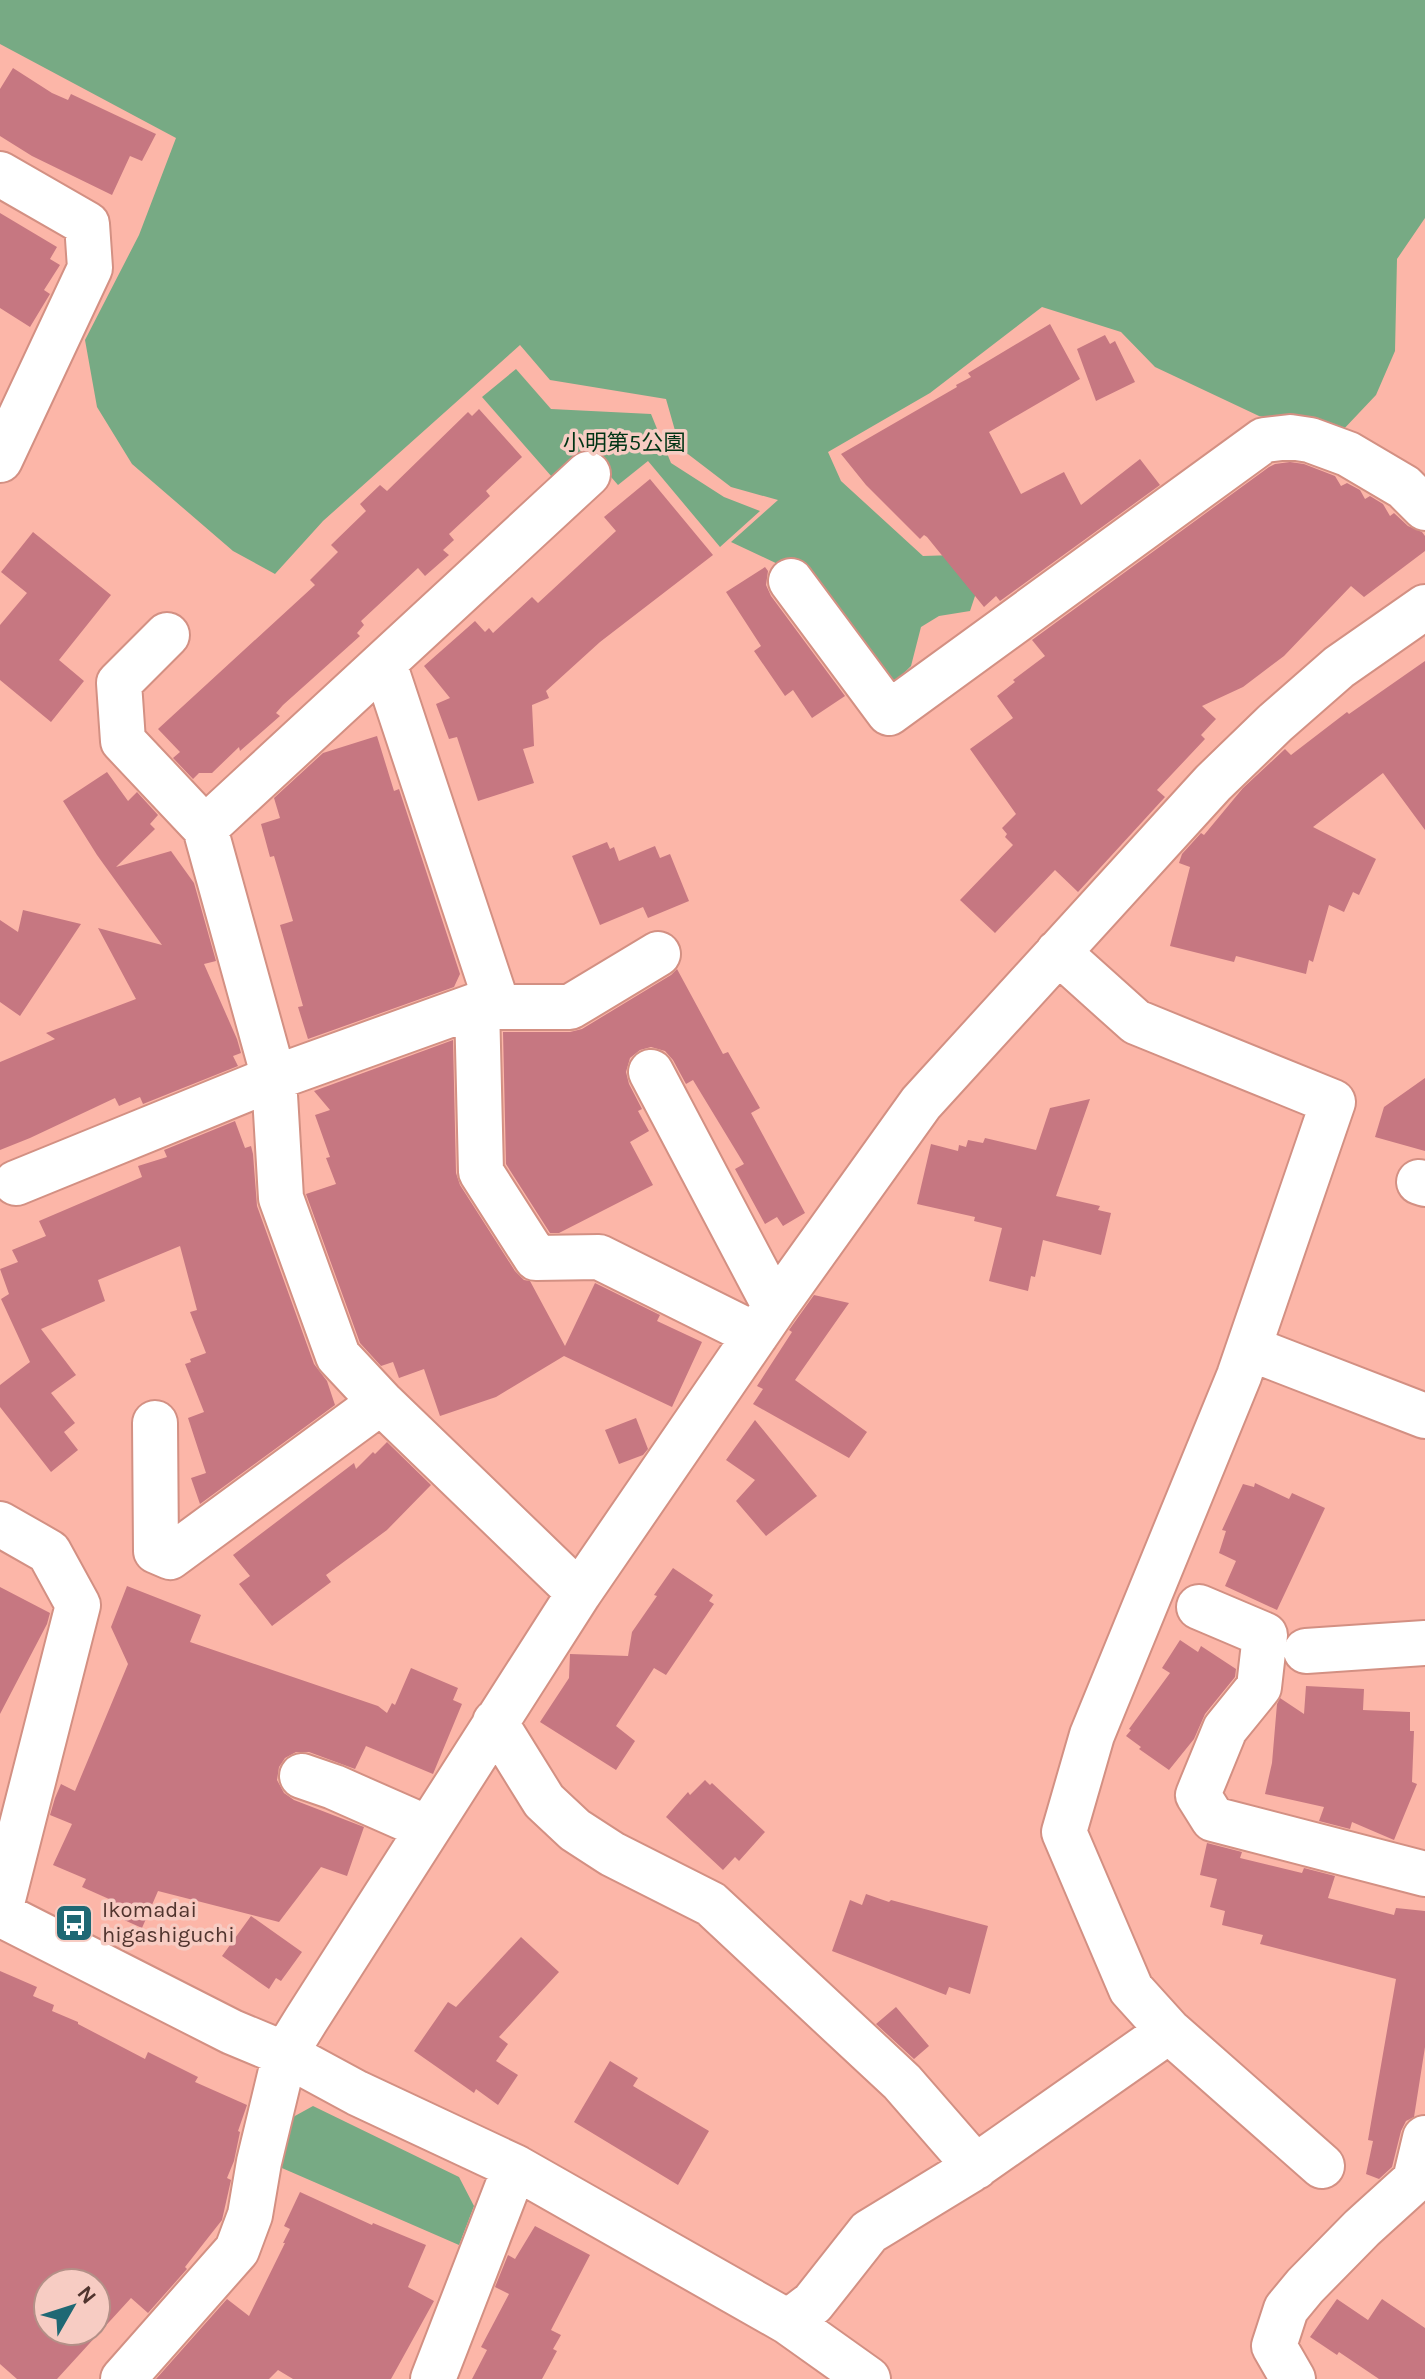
<svg xmlns="http://www.w3.org/2000/svg" width="1425" height="2379" font-family="Karla,'Noto Sans JP',sans-serif">
	<style>
		.green { fill: #77aa84 }
		.building { fill: #c67781; fill-rule: evenodd }
		.lines { fill: none; stroke-linecap: round; stroke-linejoin: round }
		.minor-casing { stroke: #d39083; stroke-width: 48 }
		.minor { stroke: #fff; stroke-width: 44 }
		.labels { text-anchor: middle; dominant-baseline: central; stroke-width: 7; stroke-linejoin: round; paint-order: stroke }
		.park-label { font-size: 22px; fill: #003415; stroke: #f7ccc3 }
		.poi-label { font-size: 22px; fill: #50342e; stroke: #f7ccc3; text-anchor: start }
	</style>
	<rect width="100%" height="100%" fill="#fcb6a8"/>
	<!-- green -->
	<path class="green" d="M0 0H1425V218L1397 259 1395 351 1376 395 1341 432 1259 416 1155 367 1121 332 1042 307 930 393 828 452 841 481 923 556 955 555 981 578 970 611 939 616 921 627 911 666 887 690 801 575 731 542 778 500 731 487 680 448 666 399 550 380 520 345 323 521 275 574 233 551 132 464 97 407 85 340 139 235 176 138 0 44Z
		M516 369 551 409 651 414 671 463 724 497 760 511 720 547 648 461 618 485 586 448 552 477 482 397Z
		M313 2106 459 2177 474 2206 459 2245 275 2165 284 2122Z"/>
	<!-- building -->
	<path class="building" d="M13 68 52 93 68 100 71 94 156 134 142 161 130 156 112 195 32 156 0 136V89Z
		M0 213 57 247 50 259 60 265 44 290 50 294 30 327 0 308Z
		M1050 324 1080 379 989 432 1021 494 1064 472 1081 505 1140 459 1160 485 1000 601 996 596 984 607 927 537 924 535 920 539 866 485 841 454 957 387 956 385 971 377 968 373Z
		M1105 335 1110 344 1115 341 1135 382 1096 401 1077 349Z
		M479 409 522 457 486 491 490 496 449 534 454 540 443 550 449 555 425 576 418 568 361 621 364 625 357 633 360 636 283 705 276 713 280 716 240 751 239 747 212 773H199L193 779 173 758 180 752 158 729 315 585 310 580 338 552 331 545 366 511 360 504 380 485 387 491 468 412 472 416Z
		M1290 462 1304 464 1335 476 1341 486 1347 483 1360 490 1365 499 1370 496 1383 504 1390 516 1394 513 1408 526 1422 532 1425 536V551L1364 597 1351 586 1284 656 1243 687 1202 706 1216 719 1201 735 1205 739 1157 790 1165 797 1078 892 1055 870 995 933 960 900 1013 845 1005 837 1007 834 1002 828 1016 814 970 749 1013 718 997 696 1015 682 1013 680 1045 656 1032 640 1269 467 1275 464Z
		M650 479 713 555 600 642 546 691 549 698 532 705 534 746 523 749 534 783 478 801 457 737 449 739 436 704 450 698 424 666 475 621 485 632 489 628 493 633 532 597 538 603 616 531 604 517Z
		M33 532 111 595 59 660 84 681 51 722 0 680V625L27 593 1 572Z
		M765 567 768 571 766 585 771 596 845 696 812 718 793 690 785 696 754 651 761 646 726 592Z
		M1425 661V830L1383 773 1313 827 1376 859 1359 895 1353 892 1344 912 1329 905 1313 962 1309 960 1306 974 1236 956 1234 962 1170 946 1190 867 1179 863 1182 854 1201 833 1204 835 1243 788 1285 749 1291 755 1347 712 1349 714Z
		M377 736 394 791 399 789 460 974 454 987 308 1039 298 1007 303 1006 280 925 293 921 274 856 270 857 261 824 280 818 274 798 323 753Z
		M107 772 128 801 137 792 158 815 150 824 155 829 116 867 171 851 194 883 216 961 204 964 237 1039 241 1053 233 1056 238 1066 143 1104 140 1097 119 1106 115 1098 30 1138 0 1150V1062L55 1039 46 1033 136 999 98 928 162 945 97 855 63 801Z
		M607 842 610 849 614 847 619 861 655 846 660 858 670 854 689 901 648 918 643 907 600 925 572 856Z
		M23 910 81 924 20 1016 0 1002V920L18 932Z
		M677 969 723 1054 728 1052 760 1108 751 1113 805 1213 783 1226 777 1217 765 1224 735 1169 744 1164 693 1080 686 1084 673 1060 665 1051 651 1047 640 1050 630 1058 626 1072 629 1084 642 1109 638 1111 649 1131 630 1142 653 1185 559 1233H550L506 1164 503 1032H570L582 1029 671 975Z
		M453 1040 456 1173 460 1185 515 1271 524 1280 530 1281 565 1346 595 1283 660 1315 657 1321 702 1342 672 1407 564 1356 496 1397 440 1416 424 1369 399 1378 393 1362 381 1366 360 1343 306 1194 336 1184 326 1158 330 1157 315 1115 330 1110 314 1091Z
		M1425 1078V1151L1375 1137 1384 1107Z
		M1090 1099 1056 1196 1100 1206 1098 1210 1111 1213 1101 1255 1043 1240 1035 1277 1031 1276 1028 1291 989 1281 1002 1228 974 1221 975 1217 917 1204 931 1144 958 1151 959 1145 966 1147 968 1140 983 1143 985 1138 1036 1150 1050 1108Z
		M235 1121 245 1148 251 1146 253 1154 257 1206 314 1364 327 1381 335 1405 200 1504 191 1478 206 1473 188 1418 204 1412 185 1364 191 1362 190 1359 206 1353 190 1312 197 1310 180 1246 98 1280 105 1301 41 1329 76 1375 51 1393 75 1423 64 1432 78 1450 51 1472 0 1407V1385L30 1362 1 1299 9 1294 0 1269 18 1262 12 1250 46 1236 39 1221 142 1177 138 1166 167 1157 164 1150Z
		M814 1295 849 1303 795 1380 867 1432 849 1458 753 1404 763 1389 757 1386 792 1332 789 1330Z
		M636 1418 648 1449 643 1455 619 1464 605 1430Z
		M755 1420 817 1496 766 1536 736 1501 755 1480 726 1460Z
		M387 1442 431 1485 387 1530 326 1575 331 1582 272 1626 239 1584 250 1576 233 1555 354 1463 356 1469 373 1452 375 1454Z
		M1255 1483 1289 1499 1292 1493 1325 1508 1277 1610 1225 1586 1236 1561 1219 1553 1226 1531 1222 1530 1243 1484 1254 1487Z
		M673 1568 713 1595 709 1601 714 1604 666 1675 654 1668 616 1726 635 1741 616 1770 540 1722 569 1678 570 1654 628 1656 632 1632 657 1596 654 1595Z
		M127 1586 201 1615 190 1642 378 1706 387 1713 392 1703 395 1705 411 1668 458 1688 453 1700 462 1704 433 1774 366 1746 355 1769 309 1752H296L285 1758 279 1767 277 1780 284 1793 294 1800 364 1827 347 1876 321 1867 279 1922 158 1891 142 1928 104 1911 109 1899 82 1887 86 1879 53 1865 72 1824 50 1815 55 1798 61 1784 75 1791 128 1664 111 1627Z
		M0 1587 50 1613 47 1624 0 1714Z
		M1180 1640 1198 1652 1201 1646 1236 1669 1235 1677 1205 1714 1194 1739 1169 1770 1139 1749 1141 1747 1126 1736 1131 1730 1129 1729 1170 1673 1162 1668Z
		M1306 1686 1364 1689 1363 1710 1410 1712V1731H1414L1412 1782 1417 1784 1394 1840 1352 1822 1350 1829 1319 1821 1324 1807 1265 1794 1272 1763 1277 1704 1280 1698 1304 1714Z
		M705 1780 710 1785 712 1783 765 1832 739 1861 735 1857 723 1870 666 1817 688 1792 690 1795Z
		M1207 1843 1242 1852 1240 1858 1302 1873 1304 1868 1335 1876 1328 1898 1394 1915 1396 1908 1425 1911V2047L1414 2117 1406 2121 1401 2131 1392 2167 1379 2179 1366 2174 1373 2141 1368 2140 1396 1979 1260 1944 1263 1935 1222 1925 1225 1911 1210 1907 1217 1879 1200 1875Z
		M866 1894 889 1902 891 1900 988 1926 970 1994 949 1987 946 1995 832 1951 850 1900 862 1905Z
		M251 1916 302 1952 281 1981 276 1978 269 1989 222 1956Z
		M521 1937 559 1972 499 2037 508 2044 496 2061 518 2075 498 2105 476 2089 474 2093 414 2051 448 2002 456 2007Z
		M0 1971 37 1987 33 1996 54 2005 52 2011 78 2022V2024L145 2059 148 2052 198 2077 195 2082 247 2105 238 2131 240 2132 234 2161 227 2178 231 2180 222 2220 185 2267 187 2269 148 2313 131 2298 57 2379H17L0 2364ZM48 2283H96V2331H48Z
		M896 2007 929 2046 914 2059 876 2024Z
		M610 2061 638 2078 633 2086 709 2131 678 2185 574 2122Z
		M300 2192 372 2225 373 2223 426 2245 408 2287 434 2301 391 2379H293L278 2370 269 2379H156L227 2299 249 2316 285 2243H283L290 2229 284 2226Z
		M535 2226 590 2255 551 2330 561 2335 553 2349 557 2351 542 2379H472L487 2350 481 2347 509 2294 495 2287 508 2255 515 2259Z
		M1337 2299 1368 2320 1382 2299 1425 2328V2379H1379L1339 2352 1337 2355 1310 2337Z"/>
	<g class="lines">
		<defs>
			<path id="minor" d="M0 174 87 224 90 268 0 460
				M791 581 889 713 1264 440 1290 437 1310 440 1348 454 1404 487 1425 508
				M167 635 119 683 123 741 205 828
				M1058 952 1136 1022 1333 1102 1239 1376 1092 1735 1064 1832 1131 1989 1169 2031 1322 2166
				M477 1005 481 1172 536 1258 599 1257 756 1335
				M498 1007H570L658 954
				M651 1072 775 1307
				M1419 1182 1425 1184
				M16 1183 274 1078 477 1005 498 1007 384 663
				M1249 1348 1425 1416
				M155 1423 156 1551 170 1557 381 1402
				M0 1524 49 1552 78 1605 0 1911
				M579 1593 381 1402 338 1356 281 1198 274 1078 205 828 588 474
				M1199 1607 1265 1635 1259 1687 1225 1729 1198 1795 1213 1819 1425 1874
				M1306 1651 1425 1643
				M495 1722 544 1801 575 1830 612 1854 711 1904 902 2082 976 2167
				M302 1776 334 1787 427 1828
				M0 1914 232 2032 285 2054 357 2093 515 2167 788 2322 868 2379
				M788 2322 813 2303 869 2232 969 2171 1169 2031
				M123 2379 237 2250 250 2215 259 2162 285 2054 306 2020 579 1593 775 1307 921 1103 1213 783 1275 723 1339 667 1425 607
				M433 2379 515 2167
				M1293 2379 1274 2346 1286 2309 1305 2286 1362 2228 1415 2180 1425 2138"/>
		</defs>
		<!-- minor casing -->
		<use href="#minor" class="minor-casing"/>
		<!-- minor -->
		<use href="#minor" class="minor"/>
	</g>
	<!-- icons -->
	<defs>
		<symbol id="bus-square" viewBox="-11 -11 22 22"><rect x="-9" y="-9" width="18" height="18" rx="4" fill="#1f6874" stroke="#f7ccc3"/><path d="M-5-6H5V4H4V6H2V4H-2V6H-4V4H-5ZM-3.5-4V0h7V-4ZM-3.5 1.2v1.5H-2V1.2ZM2 1.2v1.5H3.5V1.2Z" fill="#fff"/></symbol>
	</defs>
	<g fill-rule="evenodd">
		<use href="#bus-square" x="52" y="1901" width="44" height="44"/>
	</g>
	<g class="labels">
		<!-- park labels -->
		<g class="park-label">
			<text x="624" y="443">小明第5公園</text>
		</g>
		<!-- poi labels -->
		<g class="poi-label">
			<text x="102" y="1910">Ikomadai<tspan x="102" dy="25">higashiguchi</tspan></text>
		</g>
	</g>
	<!-- north arrow -->
	<g transform="translate(72 2307) rotate(51)"><circle r="38" fill="#f7ccc3" stroke="#b48f87" stroke-width="2"/>
	<path d="M0-6L14 30L0 20L-14 30Z" fill="#1f6874"/>
	<text y="-12" font-size="22" font-weight="bold" text-anchor="middle" fill="#50342e">N</text>
	</g>
</svg>
